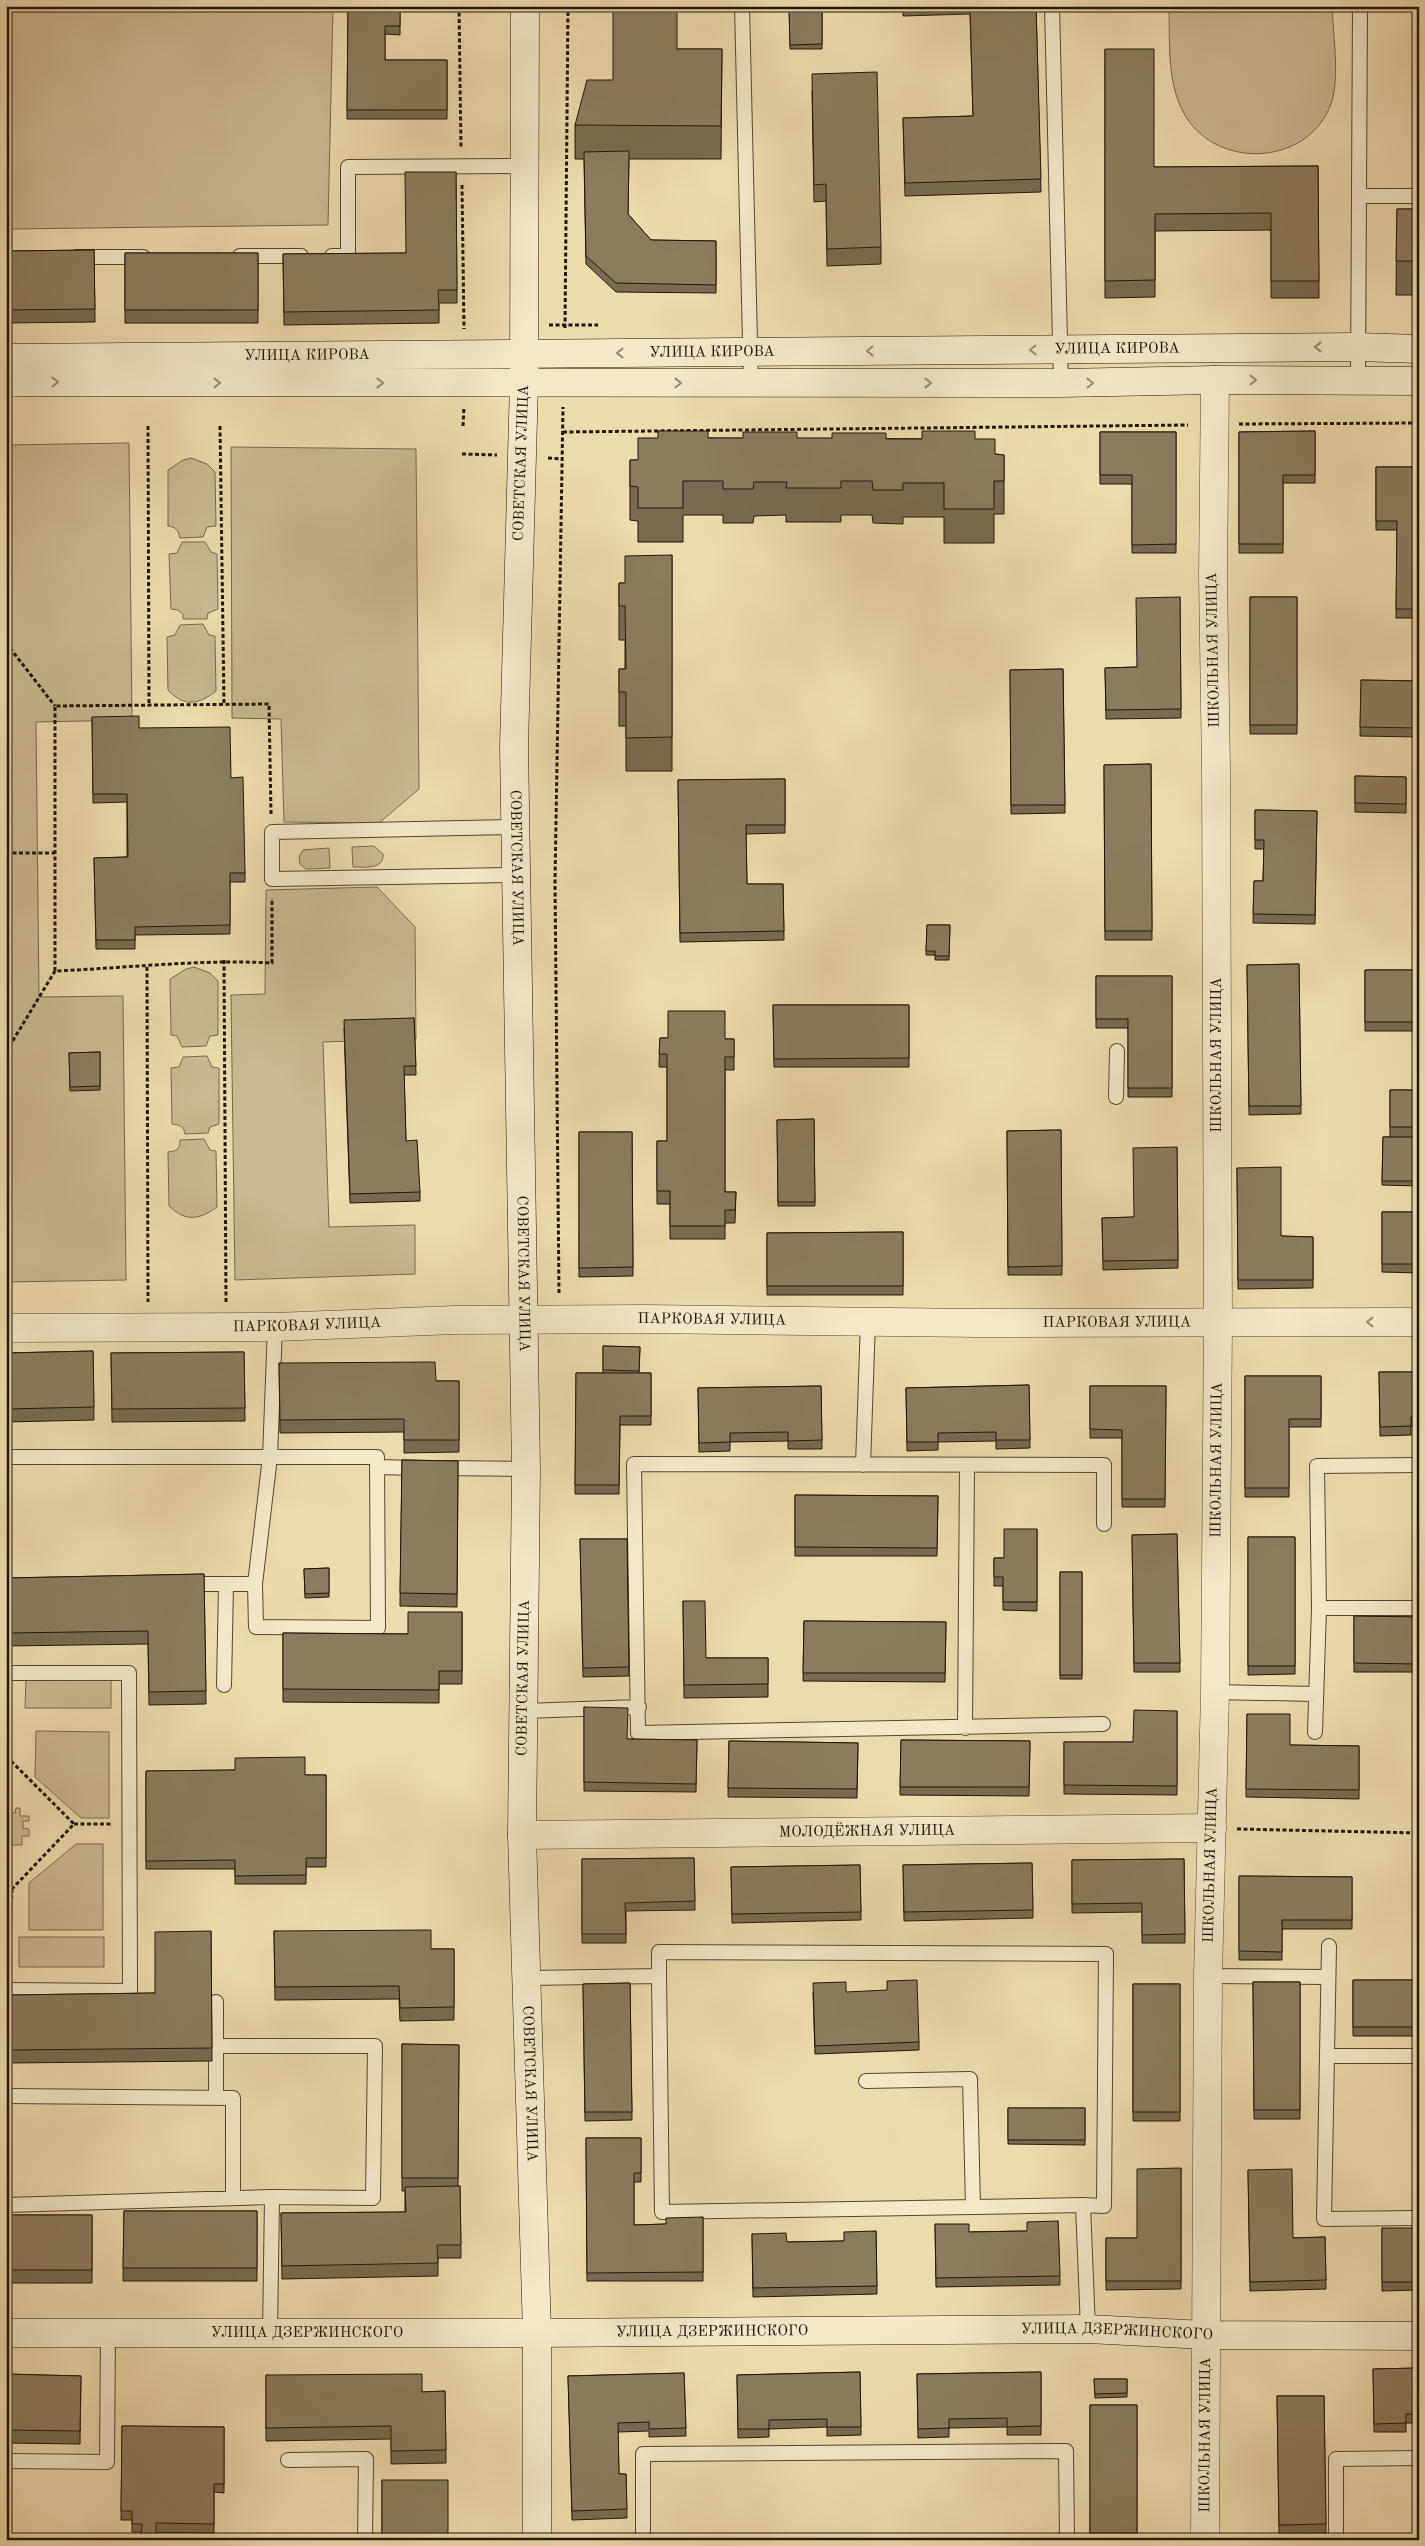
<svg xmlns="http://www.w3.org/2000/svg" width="1425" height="2546" font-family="'Old Standard TT',serif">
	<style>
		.green { fill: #cab991; stroke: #76674e }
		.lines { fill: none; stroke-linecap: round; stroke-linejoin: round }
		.lane-casing { stroke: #544634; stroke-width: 16 }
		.street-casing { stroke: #544634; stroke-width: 29 }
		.secondary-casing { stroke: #22150c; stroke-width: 29 }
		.path { stroke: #22150c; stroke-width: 3; stroke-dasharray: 4 2.5; stroke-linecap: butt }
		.lane { stroke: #f3e8c9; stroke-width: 14 }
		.street { stroke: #f3e8c9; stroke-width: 28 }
		.secondary { stroke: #f3e8c9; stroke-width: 28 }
		.wall { fill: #786b52; stroke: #22150c }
		.building { fill: #8b7c5f; stroke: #22150c }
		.oneway { stroke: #958974 }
		.labels { text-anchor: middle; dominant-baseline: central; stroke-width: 4; stroke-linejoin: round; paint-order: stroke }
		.street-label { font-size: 15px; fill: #22150c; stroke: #f3e8c9 }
	</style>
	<rect width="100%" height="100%" fill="#ecdbac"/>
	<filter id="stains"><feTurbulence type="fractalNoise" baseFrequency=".004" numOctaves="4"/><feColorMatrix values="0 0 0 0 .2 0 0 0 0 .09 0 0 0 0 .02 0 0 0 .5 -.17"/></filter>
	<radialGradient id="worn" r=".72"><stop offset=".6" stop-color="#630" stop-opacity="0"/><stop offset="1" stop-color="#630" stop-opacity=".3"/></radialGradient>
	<!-- green -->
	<path class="green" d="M9 6H333L328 225 9 229Z
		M1169 6H1332C1333 33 1339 71 1333 97 1317 162 1225 173 1188 120 1166 88 1170 43 1169 6Z
		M129 443 132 720 36 722 39 997 123 996 126 1280 6 1282V445Z
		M231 447 416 449 419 789 379 823 284 822 281 719 232 718Z
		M191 458 207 464 215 472 216 526 207 527 203 537 180 538C178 530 176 527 168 526V470L183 460Z
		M182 542H205L211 552 217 554 218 609 208 613 207 619H183V614L178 610 171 609 169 554 177 553Z
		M203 624 209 635 215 636 216 691C198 705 184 707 168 690L167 637 175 635 180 625Z
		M374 846 383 854C384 870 364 867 353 867L352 847Z
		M329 848 330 868 306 869 300 864 299 857 303 850Z
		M377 887 415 927 416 1039 323 1042 329 1227 415 1225V1274L235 1280 231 995 265 994 266 890Z
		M194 967 210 973 218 981V1035L210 1036 206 1046 182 1047 177 1036 171 1035 170 979 186 969Z
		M207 1056 212 1067 219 1068V1124L210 1127 208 1133 185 1134C184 1126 180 1125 172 1124L171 1068 179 1067 183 1057Z
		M204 1139 210 1150 216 1151 217 1207C199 1220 186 1222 169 1206L168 1152C177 1151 180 1149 180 1140Z
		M26 1679H111V1708H25Z
		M36 1731 109 1732V1818H81L35 1777Z
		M16 1808H20V1816H29V1821H23V1828L29 1829V1836H22V1845H12V1839L6 1838V1812L15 1813Z
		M76 1844H103V1930H29V1883Z
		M19 1937H104V1967H19Z"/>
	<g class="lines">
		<defs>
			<path id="lane" d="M742 6 751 384
				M1052 6 1061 383
				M1360 196H1419
				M240 256H301
				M332 256H348V167L525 166
				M77 257H143
				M1358 379 1360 6
				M515 827 272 832V879L516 875
				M1116 1097 1117 1051
				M6 1457H377L378 1628 256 1627 255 1584
				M863 1465 868 1322
				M377 1467 418 1468
				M440 1468 526 1469
				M187 1584H255L270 1457 275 1327
				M1319 1608 1317 1466 1419 1465
				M6 1673H129L130 1991 6 1990
				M224 1685 226 1585
				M1215 1692 1316 1694
				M524 1711 639 1707
				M1103 1724 638 1733 634 1464 1104 1465V1524
				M965 1728 967 1465
				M1315 1732 1319 1608H1419
				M1329 1946 1324 2219 1419 2218
				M659 1976V1952L1106 1954 1104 2206 1083 2205
				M1208 1976 1328 1977
				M528 1978 659 1976 662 2212 973 2207
				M216 2046H375L373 2198 272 2197 270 2334
				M1327 2056H1419
				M866 2081 970 2079 973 2207 1083 2205 1088 2329
				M6 2096 233 2098V2198
				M216 2098V2002
				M6 2205 272 2197
				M288 2460 366 2459 365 2540
				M6 2461 107 2462 108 2335
				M643 2540V2454L1066 2451 1067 2540
				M1336 2540V2459L1419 2458"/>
			<g id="street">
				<path id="s1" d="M6 1328 275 1327 455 1320 646 1319 977 1323 1419 1322"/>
				<path id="s2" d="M522 1835 1212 1828"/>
				<path id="s3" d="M1205 2540 1208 1976 1215 1692 1218 1323 1216 768 1213 577 1215 380"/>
			</g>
			<g id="secondary">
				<path id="s4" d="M525 6 524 383 514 746 526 1469 522 1835 537 2333V2540"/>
				<path id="s5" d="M6 358 1358 347 1419 349"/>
				<path d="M6 382 1061 383 1215 380 1419 381"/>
				<path id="s6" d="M6 2333H537L1088 2329 1205 2335 1419 2336"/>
			</g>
		</defs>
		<!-- lane casing -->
		<use href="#lane" class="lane-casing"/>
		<!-- street casing -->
		<use href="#street" class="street-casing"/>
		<!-- secondary casing -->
		<use href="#secondary" class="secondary-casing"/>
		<!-- path -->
		<path class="path" d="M459 6 461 149
			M400 9 450 6
			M462 185 464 329
			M549 325H598
			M565 328 568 6
			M1239 424 1419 423
			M148 426 149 705
			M220 426 224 704
			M463 426 464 407
			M563 432 1188 425
			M462 454 497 455
			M548 458 562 459
			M6 643 55 706
			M271 814 269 704 55 706V971C128 968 200 959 272 963V898
			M6 853H55
			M224 960 226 1302
			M147 967 148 1302
			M6 1052 55 971
			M559 1293 555 882 563 407
			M7 1692 9 1759
			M6 1761 9 1759 74 1824 12 1889 6 1884
			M74 1824H111
			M1237 1829 1419 1833
			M9 1971 12 1889"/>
		<!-- lane -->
		<use href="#lane" class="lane"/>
		<!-- street -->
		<use href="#street" class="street"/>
		<!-- secondary -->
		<use href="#secondary" class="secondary"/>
	</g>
	<!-- wall -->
	<path class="wall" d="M348 6H400V35L385 34V60H447V119H347Z
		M789 6H822V49H790Z
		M903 6H1036L1041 192 905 196 903 118 973 116 970 14 903 16Z
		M677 49H722L721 159H629L628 214 651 240 716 241V293L616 292 586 264 584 159H575V125L613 80Z
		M1105 49 1154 167 1318 166 1319 298H1271V230L1155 231V297L1105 298Z
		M812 91 881 247V264L827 266 826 201 814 202Z
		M456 172 457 303H439V323L284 325 283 254 405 253Z
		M1397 209H1419V295H1396Z
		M94 250 95 322 6 323V251Z
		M125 253H258V323H125Z
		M1315 431V483H1283V553H1239V432Z
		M1100 432H1176V553H1132V484H1100Z
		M708 438 975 439 995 454 1004 455V514H994V543H944V517H903V524L873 523 872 515H841V522H786V515L754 516 753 523H723V515H683V542H638V521L630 520V460H638Z
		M1376 467H1419V618H1396L1397 530H1376Z
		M672 555V771H626V726H619V669H625V640H619V583H625Z
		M1180 597 1181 718 1106 719 1105 668 1137 667Z
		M1250 597H1297V734H1250Z
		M1063 669 1065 813 1011 814 1010 670Z
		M1361 680 1419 681V737L1360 736Z
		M92 717 139 728 231 778 245 873V882H230V934L135 935V949H96L94 858 127 857V802L93 803Z
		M1151 764 1152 940H1105L1104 765Z
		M1355 776 1406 777V813L1355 812Z
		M785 779V833L746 834 747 884H783L784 940 680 942 678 780Z
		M1255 810 1317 811 1315 924 1253 923 1254 881H1263L1264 849H1255Z
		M927 925H950L949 960H935V955H926Z
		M1299 964 1301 1114 1249 1115 1247 965Z
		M1365 970H1419V1031H1365Z
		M1096 976H1172V1097H1128V1028H1096Z
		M773 1005H909V1067H774Z
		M414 1018 416 1075H404L406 1141 420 1192V1201L350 1203 344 1028Z
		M660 1038 734 1039V1070H725V1192H736L735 1223H725V1239H670V1204H657V1141H667V1067H659Z
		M100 1052V1090L70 1091 69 1053Z
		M1390 1090H1419V1186L1382 1185 1383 1137H1390Z
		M814 1119 815 1206H778L777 1120Z
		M1061 1130 1062 1275H1008L1007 1131Z
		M579 1132H632L633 1276 579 1277Z
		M1177 1147 1178 1268 1103 1270 1102 1218 1134 1217Z
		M1237 1168 1281 1236 1313 1237V1288L1238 1289Z
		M1382 1212H1419V1273L1382 1272Z
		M903 1232V1295H767V1233Z
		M603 1346 640 1347 639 1373H651V1425H620L619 1494H575L576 1373H603Z
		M93 1351 94 1420 6 1422V1353Z
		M244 1352 245 1421 112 1422 111 1353Z
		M279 1363 436 1381H459V1452L404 1453V1432L280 1433Z
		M1379 1372H1419V1426H1411V1435L1380 1436Z
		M1245 1376H1321V1427H1289V1497H1245Z
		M1029 1385 1030 1448 996 1449V1441L938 1442V1450L907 1451 906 1388Z
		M821 1386 822 1449H788V1441L730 1442V1451L699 1452 698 1388Z
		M1090 1386H1166L1165 1507H1122V1438H1090Z
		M402 1460 458 1461 457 1607 400 1606Z
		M795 1495 938 1496 937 1556H795Z
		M1037 1529V1611L1003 1610V1586H994V1558H1004Z
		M1177 1534 1180 1672H1134L1132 1535Z
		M1248 1537H1295V1674L1248 1675Z
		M580 1539H627L629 1676 583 1677Z
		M329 1568V1597L305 1598 304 1569Z
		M1060 1572H1082V1679H1060Z
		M204 1574 206 1704 149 1705 148 1644 6 1646V1578Z
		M683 1601 706 1658H768V1697L684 1698Z
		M462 1612V1684H439V1703L283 1702V1633L408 1634Z
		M1354 1616 1419 1617V1672H1354Z
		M804 1621 946 1622 945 1682 803 1681Z
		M584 1707 627 1739 697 1740 696 1792 584 1791Z
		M1177 1711V1795L1064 1794V1742H1133Z
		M1247 1714 1290 1745 1359 1746V1799L1246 1797Z
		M901 1740 1030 1741 1029 1796 900 1795Z
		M729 1741 858 1743 857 1798 728 1797Z
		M235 1770 305 1775H326V1867H306V1884H235V1869H146V1771Z
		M694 1858 695 1910 626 1911V1943H582V1859Z
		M1184 1859 1185 1943H1142V1912L1072 1913V1860Z
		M1032 1863 1033 1918 904 1921 903 1865Z
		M860 1865 861 1920 732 1923 731 1867Z
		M1239 1876 1352 1877V1929H1282V1960H1239Z
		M211 1931 212 2061 10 2063V1995L155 1993Z
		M274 1931 431 1949H454V2020L400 2021 399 1999 275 2000Z
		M1353 1980H1419V2036H1353Z
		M1253 1982H1300V2119H1254Z
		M630 1983 632 2120 585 2121 583 1984Z
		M1133 1984H1180V2121H1133Z
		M813 1992H846L919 2042V2050L815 2054Z
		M402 2044 459 2045 458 2186H460L461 2258H438V2276L282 2279 281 2213 405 2212V2191H402Z
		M1008 2108H1085V2145L1008 2144Z
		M586 2138H641V2182H634V2225L666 2224 703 2217V2281H587Z
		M1181 2168V2289L1106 2290V2238H1137Z
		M1248 2170 1293 2238 1325 2237 1326 2289 1250 2291Z
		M124 2211H257V2281H123Z
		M6 2215H92V2283H6Z
		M1058 2221 1060 2285 936 2287 935 2224 969 2232 1027 2231Z
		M1382 2228 1416 2236H1419V2290L1382 2291Z
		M876 2231 877 2294 753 2297 752 2234 787 2242 844 2241Z
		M1419 2368V2423H1406V2432H1374L1373 2369Z
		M860 2372 861 2435 827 2436V2427L769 2429V2437L738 2438 737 2375Z
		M1041 2372V2435H1007V2427L949 2428V2437L918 2438 917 2374Z
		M684 2373 686 2436 649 2437V2431L618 2432 619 2474H626L627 2518 572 2520 568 2376Z
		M6 2374 81 2376 80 2444 6 2443Z
		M266 2375 422 2392 445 2391 446 2463 391 2464V2439L266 2441Z
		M1094 2379H1127V2397L1095 2398Z
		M1277 2396H1324L1326 2533 1279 2534Z
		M1090 2405H1137V2540H1090Z
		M122 2426 224 2427V2493L214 2492V2533L132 2532V2520H121Z
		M382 2480 448 2540H382Z"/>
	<!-- building -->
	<path class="building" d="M348 6H400V26H385V60H447V110H347Z
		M613 6H677V49H722L721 126 575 125 587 80H613Z
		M789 6H822V44L790 45Z
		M970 6H1036L1041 179 905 183 903 118 973 116Z
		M1105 49H1154V167L1318 166 1319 281H1271V213L1155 214V280L1105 281Z
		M877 72 881 247 827 249 826 184 814 185 812 74Z
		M629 151 628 214 651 240 716 241V285L616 283 586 256 584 152Z
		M405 172H456L457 290H438L439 310 284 312 283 254 406 253Z
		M1397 209H1419V261H1396Z
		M94 250 95 309 6 310V251Z
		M125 253H258V310H125Z
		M658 431H708V438H743V432H797V438H832V433H886V439H922V431H975V439H995V454L1004 455V481H994V509H944V483H903V490H873L872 481H841V488H786L787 482H754L753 489H723V481H683V508H638V487L630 486V460H638V438H658Z
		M1315 431V475H1283V544H1239V432Z
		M1100 432H1176V544L1132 545V475H1100Z
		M1376 467H1419V609H1396L1397 521H1376Z
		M672 555V737L626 738V692H619V669H626L625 606H619V583H625V556Z
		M1180 597 1181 709 1106 710 1105 668 1137 667 1136 598Z
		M1250 597H1297V725H1250Z
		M1063 669 1065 805H1011L1010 670Z
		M1361 680 1419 681V728L1360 727Z
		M139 716V728L230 727 231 778 243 777 245 873H230V925L135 927V940H96L94 858 128 857 127 794H93L92 717Z
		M1151 764 1152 931H1105L1104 765Z
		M1355 776 1406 777V804L1355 803Z
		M785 779V825H746L747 884H783L784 931 680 933 678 780Z
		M1255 810 1317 811 1315 915 1253 914 1254 881H1263L1264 840H1255Z
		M927 925H950L949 956H935V951H926Z
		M1299 964 1301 1106H1249L1247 965Z
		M1365 970H1419V1022H1365Z
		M1096 976H1172V1088H1128V1019H1096Z
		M773 1005H909V1058L774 1059Z
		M668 1011H725V1039H734V1057H725V1192H736L735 1210H725V1226H670V1191H657V1141H667V1054H659L660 1038H668Z
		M414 1018 416 1066H404L406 1141 417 1140 420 1192 350 1194 344 1020Z
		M100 1052V1086L70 1087 69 1053Z
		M1390 1090H1419V1127H1390Z
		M814 1119 815 1202H778L777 1120Z
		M1061 1130 1062 1266 1008 1267 1007 1131Z
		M579 1132H632L633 1267 579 1268Z
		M1383 1137H1419V1181H1382Z
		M1177 1147 1178 1260 1103 1261 1102 1218 1134 1217 1133 1148Z
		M1281 1167V1236L1313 1237V1280H1238L1237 1168Z
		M1382 1212H1419V1264H1382Z
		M903 1232V1286H767V1233Z
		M603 1346 640 1347 639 1371 603 1370Z
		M93 1351 94 1407 6 1409V1353Z
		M244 1352 245 1408 112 1409 111 1353Z
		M435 1362 436 1381H459V1440H404V1419L280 1420 279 1363Z
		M1379 1372H1419V1417H1411V1426L1380 1427Z
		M576 1373H651V1416H620L619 1485H575Z
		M1245 1376H1321V1419H1289V1488H1245Z
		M1029 1385 1030 1440H996V1432L938 1433V1442H907L906 1388Z
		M821 1386 822 1440 788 1441V1432L730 1433V1442L699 1443 698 1388Z
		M1090 1386H1166L1165 1499H1122V1430L1090 1429Z
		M402 1460 458 1461 457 1594 400 1593Z
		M795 1495 938 1496 937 1548 795 1547Z
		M1004 1529H1037V1602H1003V1577H994V1558H1004Z
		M1177 1534 1180 1663H1134L1132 1535Z
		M1248 1537H1295V1666H1248Z
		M580 1539H627L629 1667 583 1668Z
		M329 1568V1593L305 1594 304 1569Z
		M1060 1572H1082V1675H1060Z
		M204 1574 206 1691 149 1692 148 1631 6 1633V1578Z
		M683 1601H705L706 1658H768V1684L684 1685Z
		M408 1612H462V1671H439V1690L283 1689V1633L408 1634Z
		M1354 1616 1419 1617V1664L1354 1663Z
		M804 1621 946 1622 945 1673H803Z
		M584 1707 628 1708 627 1739 697 1740 696 1784 584 1782Z
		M1134 1710 1177 1711V1786L1064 1785V1742H1133Z
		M1247 1714H1290V1745L1359 1746V1790L1246 1789Z
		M901 1740 1030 1741 1029 1787H900Z
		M729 1741 858 1743 857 1789 728 1788Z
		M305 1757V1775H326V1858H306V1875L235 1876V1860L146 1861V1771L235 1770V1758Z
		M694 1858 695 1901 625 1903 626 1934H582V1859Z
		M1184 1859 1185 1934 1142 1935V1903L1072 1904V1860Z
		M1032 1863 1033 1910 904 1912 903 1865Z
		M860 1865 861 1912 732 1914 731 1867Z
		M1239 1876 1352 1877V1920H1282V1952L1239 1951Z
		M431 1930V1949H454V2007L400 2008 399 1986 275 1987 274 1931Z
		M211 1931 212 2048 10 2050V1995L155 1993V1932Z
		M917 1980 919 2042 815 2046 813 1983 846 1982V1992L887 1990V1981Z
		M1353 1980H1419V2027H1353Z
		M1253 1982H1300V2110H1254Z
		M630 1983 632 2112H585L583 1984Z
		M1133 1984H1180V2112H1133Z
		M402 2044 459 2045 458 2178H402Z
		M1008 2108H1085V2140H1008Z
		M586 2138H641V2173H634V2225L666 2224V2218L703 2217V2272L587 2273Z
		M1181 2168V2281H1106V2238H1137V2169Z
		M1292 2169 1293 2238 1325 2237 1326 2280 1250 2282 1248 2170Z
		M460 2186 461 2245H437L438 2263 282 2266 281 2213 406 2212 405 2187Z
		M124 2211H257V2268H123Z
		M6 2215H92V2270H6Z
		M1058 2221 1060 2276 936 2278 935 2224H969V2232L1027 2231V2222Z
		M1382 2228H1416V2236H1419V2282H1382Z
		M876 2231 877 2286 753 2288 752 2234 786 2233 787 2242 844 2241V2232Z
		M1419 2368V2414H1406V2423L1374 2424 1373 2369Z
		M860 2372 861 2427H827V2419L769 2420V2429H738L737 2375Z
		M1041 2372V2426L1007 2427V2418L949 2419V2428L918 2429 917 2374Z
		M684 2373 686 2428 649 2429V2422L618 2423 619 2474H626L627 2509 572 2511 568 2376Z
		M6 2374 81 2376 80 2431 6 2430Z
		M422 2374V2392L445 2391 446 2450 391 2451V2426L266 2428V2375Z
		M1094 2379H1127V2393L1095 2394Z
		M1277 2396H1324L1326 2524 1279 2525Z
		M1090 2405H1137V2533H1090Z
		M122 2426 224 2427V2484H214V2524L156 2523V2540H141L142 2524H132V2511H121Z
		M382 2480H448V2540H394V2537H382Z"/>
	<!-- one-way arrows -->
	<defs><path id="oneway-chevron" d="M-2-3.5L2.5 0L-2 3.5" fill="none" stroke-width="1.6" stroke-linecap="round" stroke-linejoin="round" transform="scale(1.25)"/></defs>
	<g class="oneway">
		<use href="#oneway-chevron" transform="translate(1318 347) rotate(180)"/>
		<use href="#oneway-chevron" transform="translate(1033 350) rotate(179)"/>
		<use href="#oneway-chevron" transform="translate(870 351) rotate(179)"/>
		<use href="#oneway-chevron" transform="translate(620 353) rotate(180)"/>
		<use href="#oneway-chevron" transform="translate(1253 380)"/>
		<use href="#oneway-chevron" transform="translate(55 382)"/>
		<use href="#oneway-chevron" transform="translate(217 383)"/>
		<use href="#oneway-chevron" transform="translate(380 383)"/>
		<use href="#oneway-chevron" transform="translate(678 383)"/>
		<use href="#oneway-chevron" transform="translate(928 383)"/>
		<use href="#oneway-chevron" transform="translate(1090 383) rotate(-1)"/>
		<use href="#oneway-chevron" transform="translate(1370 1322) rotate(180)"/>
	</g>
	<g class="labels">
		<!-- street labels -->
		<g class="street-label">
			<text stroke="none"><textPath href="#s5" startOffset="1111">УЛИЦА КИРОВА</textPath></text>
			<text stroke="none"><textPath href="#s5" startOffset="706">УЛИЦА КИРОВА</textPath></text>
			<text stroke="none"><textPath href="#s5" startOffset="301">УЛИЦА КИРОВА</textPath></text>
			<text transform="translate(522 463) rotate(-88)">СОВЕТСКАЯ УЛИЦА</text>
			<text transform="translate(1214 650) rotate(-91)">ШКОЛЬНАЯ УЛИЦА</text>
			<text stroke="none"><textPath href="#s4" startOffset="862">СОВЕТСКАЯ УЛИЦА</textPath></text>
			<text transform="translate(1217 1055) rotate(-90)">ШКОЛЬНАЯ УЛИЦА</text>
			<text stroke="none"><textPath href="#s4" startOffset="1268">СОВЕТСКАЯ УЛИЦА</textPath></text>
			<text stroke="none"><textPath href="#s1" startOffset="706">ПАРКОВАЯ УЛИЦА</textPath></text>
			<text stroke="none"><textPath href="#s1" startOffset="1111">ПАРКОВАЯ УЛИЦА</textPath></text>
			<text stroke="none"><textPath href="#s1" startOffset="301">ПАРКОВАЯ УЛИЦА</textPath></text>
			<text stroke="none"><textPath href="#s3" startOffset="1080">ШКОЛЬНАЯ УЛИЦА</textPath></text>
			<text transform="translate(524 1678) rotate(-89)">СОВЕТСКАЯ УЛИЦА</text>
			<text stroke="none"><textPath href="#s2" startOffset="345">МОЛОДЁЖНАЯ УЛИЦА</textPath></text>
			<text stroke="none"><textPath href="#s3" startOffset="675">ШКОЛЬНАЯ УЛИЦА</textPath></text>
			<text stroke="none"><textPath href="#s4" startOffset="2078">СОВЕТСКАЯ УЛИЦА</textPath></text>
			<text stroke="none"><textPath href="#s6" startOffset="706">УЛИЦА ДЗЕРЖИНСКОГО</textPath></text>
			<text stroke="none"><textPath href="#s6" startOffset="1111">УЛИЦА ДЗЕРЖИНСКОГО</textPath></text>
			<text stroke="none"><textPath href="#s6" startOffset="301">УЛИЦА ДЗЕРЖИНСКОГО</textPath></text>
			<text stroke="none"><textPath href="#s3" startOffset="105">ШКОЛЬНАЯ УЛИЦА</textPath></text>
		</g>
	</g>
	<!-- margin -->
	<rect width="1425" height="2546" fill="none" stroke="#ecdbac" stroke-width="25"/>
	<rect x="8" y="8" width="1410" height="2531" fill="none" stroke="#22150c" stroke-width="2.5"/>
	<rect x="12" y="12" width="1400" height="2521" fill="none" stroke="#22150c"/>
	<rect width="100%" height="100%" filter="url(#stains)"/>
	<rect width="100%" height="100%" fill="url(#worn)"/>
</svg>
